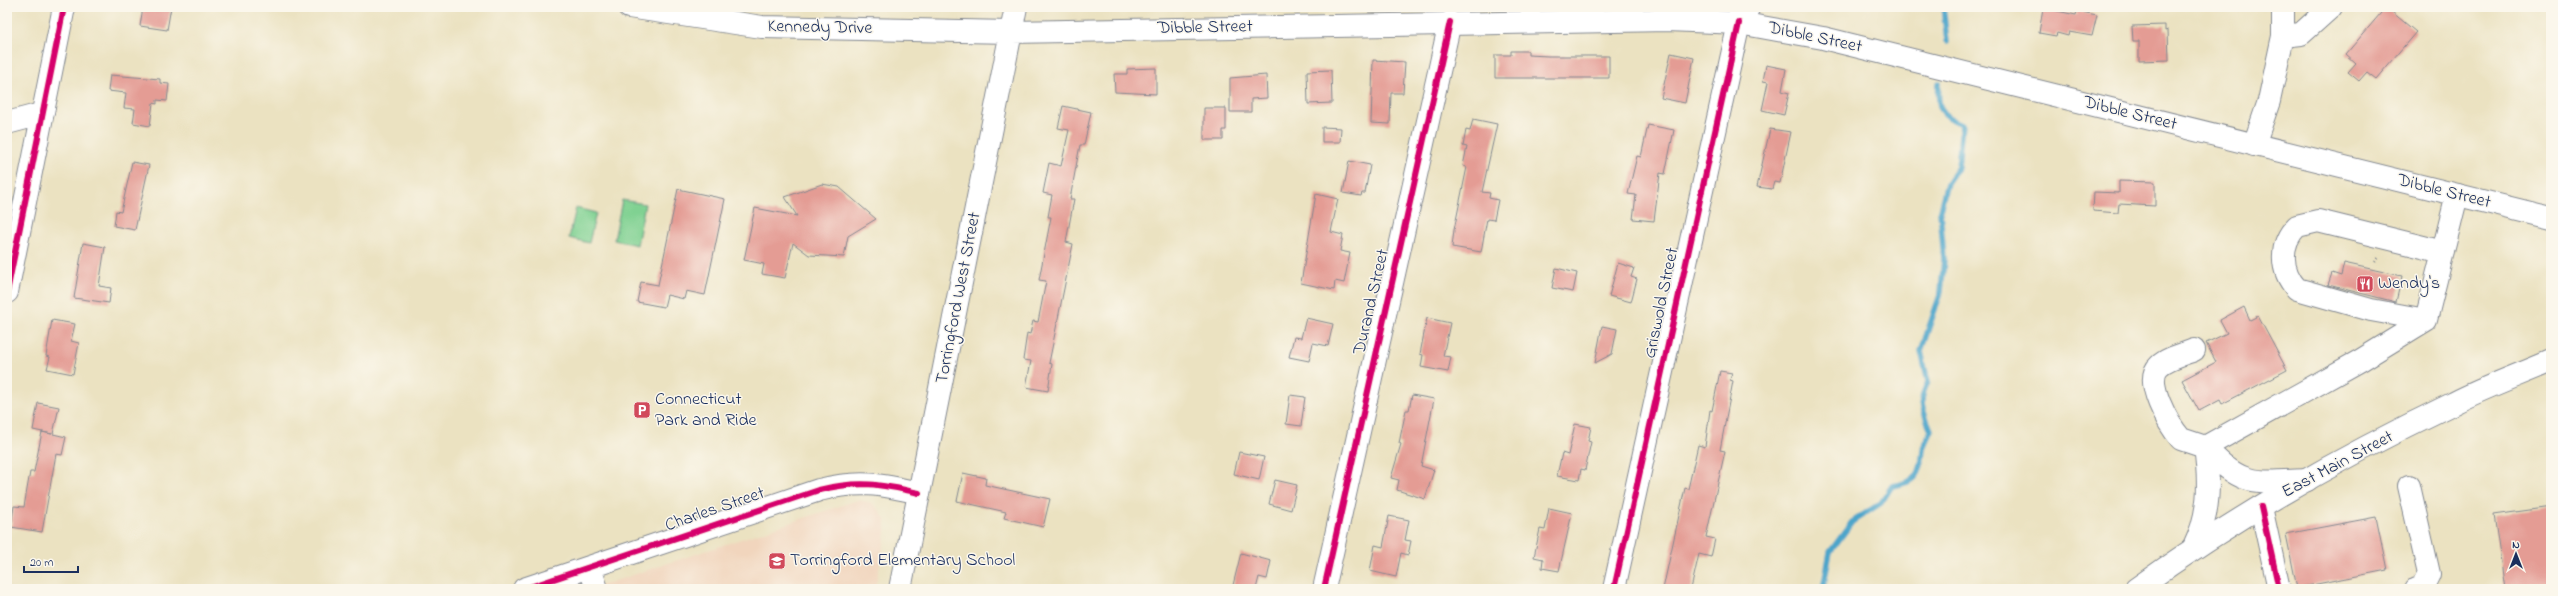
<svg xmlns="http://www.w3.org/2000/svg" width="2558" height="596" font-family="'Indie Flower',sans-serif">
	<style>
		.built { fill: #f1d5bd }
		.green { fill: #80d192; stroke: #4e8078 }
		.lines { fill: none; stroke-linecap: round; stroke-linejoin: round }
		.stream { stroke: #4da5ca; stroke-width: 5.5 }
		.building { fill: #e49c94 }
		.minor-casing { stroke: #838890; stroke-width: 24 }
		.major-casing { stroke: #838890; stroke-width: 24 }
		.highway-casing { stroke: #838890; stroke-width: 24 }
		.path { stroke: #838890; stroke-width: 2.5; stroke-dasharray: 1 3; stroke-linecap: butt }
		.minor { stroke: #fff; stroke-width: 22 }
		.major { stroke: #fff; stroke-width: 22 }
		.highway { stroke: #fff; stroke-width: 22 }
		.cycleway-casing { stroke: #fbf7ec; stroke-width: 8 }
		.cycleway { stroke: #d6006c; stroke-width: 6 }
		.labels { text-anchor: middle; dominant-baseline: central; stroke-width: 3; stroke-linejoin: round; paint-order: stroke }
		.street-label { font-size: 18px; fill: #1b2f5e; stroke: #fbf7ec }
		.poi-label { font-size: 18px; fill: #1b2f5e; stroke: #fbf7ec; text-anchor: start }
	</style>
	<rect width="100%" height="100%" fill="#fbf7ec"/>
	<filter id="ink" filterUnits="userSpaceOnUse"><feTurbulence type="fractalNoise" baseFrequency=".025" numOctaves="2"/><feDisplacementMap in="SourceGraphic" scale="8" xChannelSelector="R" yChannelSelector="G"/><feConvolveMatrix kernelMatrix="1 2 1 2 8 2 1 2 1" color-interpolation-filters="sRGB"/></filter>
	<filter id="wash" filterUnits="userSpaceOnUse"><feTurbulence type="fractalNoise" baseFrequency=".012" numOctaves="4" result="noise"/><feDisplacementMap in="SourceGraphic" scale="16" xChannelSelector="R" yChannelSelector="G"/><feGaussianBlur stdDeviation="0.9" result="paint"/><feColorMatrix in="noise" values="0 0 0 0 0 0 0 0 0 0 0 0 0 0 0 0 0 1.4 0 .05"/><feComposite in="paint" operator="in"/></filter>
	<g filter="url(#wash)">
		<rect width="100%" height="100%" fill="#ebe2c1"/>
		<!-- built -->
		<path class="built" d="M858 500 872 503 880 511 886 522V533L875 589H591Z"/>
		<!-- green -->
		<path class="green" d="M622 200 645 204 637 245 614 240Z
			M576 208 596 213 589 243 569 238Z"/>
		<g class="lines">
			<!-- stream -->
			<path class="stream" d="M1943 7 1947 41
				M1823 589 1830 552 1852 522 1881 503 1892 486C1919 481 1920 476 1923 450 1924 443 1929 436 1931 430 1923 410 1917 402 1928 382L1921 351 1941 292 1944 259 1940 210 1947 183 1958 167 1962 124C1939 115 1937 107 1939 83"/>
		</g>
		<g id="blocks">
			<!-- building -->
			<path class="building" d="M143 7H171L167 30 140 26Z
				M2386 7 2416 32 2376 79 2367 72 2359 81 2348 72 2356 63 2346 54Z
				M2043 8 2076 15 2077 11 2097 15 2092 36 2069 32 2068 36 2057 33 2056 36 2039 33Z
				M2165 25V31L2168 30 2169 60 2139 61V41H2133L2132 26Z
				M1511 51H1528V55L1548 56H1609V78H1495V55H1511Z
				M1671 53 1694 58 1685 103 1661 98Z
				M1373 60 1405 62 1403 93H1391L1390 124 1371 123Z
				M1766 65 1786 69 1782 91 1789 93 1784 115 1762 110 1768 82 1763 81Z
				M1156 68V94L1115 92 1114 74H1127V69Z
				M1331 70 1332 103 1308 104 1307 71Z
				M110 75 160 79V83L169 84 167 101 157 100V104L153 103 150 126 133 123 135 109 124 108 126 93 108 91Z
				M1266 75 1267 98 1251 99V112H1230V78Z
				M1063 106 1091 112 1084 145H1080L1070 199H1074L1066 242 1073 244 1049 363 1052 364 1048 391 1026 387 1031 361 1023 360 1027 333 1030 334 1033 321 1038 322 1046 281 1039 280 1051 217H1048L1052 195 1043 193 1049 163 1061 166 1069 130 1058 128Z
				M1204 108H1226V130H1223V140H1204Z
				M1473 119 1497 124 1482 192 1490 193 1489 198 1498 200 1494 220 1487 219 1481 252 1452 247 1454 230 1467 167 1463 166 1467 147 1463 146 1466 130 1470 131Z
				M1648 125 1674 130 1665 174 1660 173 1654 221 1633 219 1636 195 1628 194 1637 156 1641 157Z
				M1322 127 1341 128 1340 142H1322Z
				M1770 129 1791 132 1780 183 1774 182 1772 189 1757 187Z
				M1349 161 1370 165 1365 193H1362L1361 196 1343 193Z
				M132 162 149 165 135 230 114 226 116 211 121 212Z
				M2119 181 2155 182V206L2119 204 2118 213 2093 211 2094 192 2119 193Z
				M822 184 839 187 876 219 848 236 844 257 809 255 793 243 785 278 762 274 764 264 744 260 755 208 797 216 785 197Z
				M678 189 725 199 705 295 686 291 684 299 667 295 664 307 637 302 641 282 658 285Z
				M1316 194 1338 199 1331 232 1343 235 1340 251 1350 253 1344 283 1335 281 1334 290 1301 283Z
				M83 243 105 247 99 286 111 288 109 303 74 298Z
				M1618 263 1634 268 1631 277 1637 279 1631 302 1609 296Z
				M2344 263 2402 276 2396 302 2328 285 2332 273 2341 276Z
				M1556 268 1577 273 1573 292 1552 288Z
				M2244 307 2250 320 2258 316 2287 370 2222 404 2220 400 2199 411 2182 380 2216 362 2206 343 2227 333 2220 320Z
				M1306 318 1333 324 1328 346 1313 343 1309 361 1289 357 1294 337 1301 338Z
				M1427 318 1450 323 1443 356 1451 357 1448 372 1421 367 1423 355 1420 354Z
				M52 320 75 324 71 341 79 343 73 374 47 369 50 357 46 356Z
				M1602 326 1617 329 1612 354 1595 363Z
				M1720 371 1732 373 1730 380 1733 381 1720 450 1725 451 1706 537 1715 539 1711 557 1699 554 1691 589H1663L1685 488 1688 489 1698 445 1705 447 1710 410 1712 411Z
				M1290 395 1305 397 1301 426 1286 424Z
				M1412 395 1434 399 1421 466 1434 470 1425 499 1397 490 1399 480 1391 478 1401 444 1399 443 1406 410H1409Z
				M38 403 59 407 53 434 66 437 62 455 56 454 42 532 11 527 14 506 24 507 30 472H34L42 432 52 434 33 430Z
				M1575 424 1591 427 1588 441 1591 442 1585 470 1581 469 1579 480 1557 476 1562 453 1568 455Z
				M1239 452 1264 457 1259 480 1234 474Z
				M963 473 986 478 985 485 1050 499 1043 527 1004 518 1006 512 957 501Z
				M1275 480 1297 485 1291 510 1269 504Z
				M2551 507V589H2505L2494 515Z
				M1549 508 1572 513 1559 571 1542 568 1543 559 1534 557 1540 529 1545 530Z
				M1389 516 1409 520 1405 540 1411 541 1408 555 1401 553 1396 577 1370 571 1375 545 1383 547Z
				M2376 517 2387 570 2297 588 2286 534Z
				M1241 553 1271 561 1267 579 1259 577 1256 589H1232Z"/>
		</g>
	</g>
	<g filter="url(#ink)">
		<use href="#blocks" fill-opacity="0" stroke="#838890" stroke-width="1"/>
		<g class="lines">
			<defs>
				<path id="minor" d="M1011 32 1016 7
					M2283 36 2301 34 2331 7
					M7 123 41 114
					M2254 145 2269 101 2283 36V7
					M7 292 64 7
					M2426 320 2371 310 2297 289C2280 271 2279 244 2297 226L2318 221 2443 252
					M2194 350C2184 354 2167 358 2159 366 2143 381 2169 425 2181 439L2205 447 2361 360 2426 320 2457 195
					M2409 486 2429 574 2422 588 2416 589
					M2261 507 2279 589
					M2194 547C2210 514 2210 483 2205 447 2242 488 2255 482 2307 480
					M590 568 597 589
					M524 589 819 490C858 480 881 484 919 493
					M1324 589 1450 22
					M1614 589 1739 23 1749 7"/>
				<path id="major" d="M629 7 762 27 1011 32 1668 20 1739 23 1823 38 2551 218
					M900 589 1011 32"/>
				<path id="highway" d="M2136 589C2235 517 2343 456 2454 403 2485 387 2519 375 2551 361"/>
			</defs>
			<!-- minor casing -->
			<use href="#minor" class="minor-casing"/>
			<!-- major casing -->
			<use href="#major" class="major-casing"/>
			<!-- highway casing -->
			<use href="#highway" class="highway-casing"/>
			<!-- path -->
			<path class="path" d="M2375 262 2380 256"/>
			<!-- minor -->
			<use href="#minor" class="minor"/>
			<!-- major -->
			<use href="#major" class="major"/>
			<!-- highway -->
			<use href="#highway" class="highway"/>
			<defs>
				<path id="cycleway" d="M7 292 64 7
					M2261 507 2279 589
					M524 589 819 490C858 480 881 484 919 493
					M1324 589 1450 22
					M1614 589 1739 23"/>
			</defs>
			<!-- cycleway casing -->
			<use href="#cycleway" class="cycleway-casing"/>
			<!-- cycleway -->
			<use href="#cycleway" class="cycleway"/>
		</g>
	</g>
	<!-- icons -->
	<defs>
		<symbol id="restaurant-square" viewBox="-11 -11 22 22"><rect x="-9" y="-9" width="18" height="18" rx="4" fill="#d1495b" stroke="#fbf7ec"/><path d="M-5-6h1v4h1v-4h1v4h1v-4h1v5L-1.5 .5V6h-2V.5L-5-1ZM5-6V6H3V1.5H1.5Q1.5-4 5-6Z" fill="#fff"/></symbol>
		<symbol id="parking-square" viewBox="-11 -11 22 22"><rect x="-9" y="-9" width="18" height="18" rx="4" fill="#d1495b" stroke="#fbf7ec"/><path d="M-3.5-5.5H1a3.5 3.5 0 0 1 0 7H-1V5.5H-3.5ZM-1-3.4V-.6H.8a1.4 1.4 0 0 0 0-2.8Z" fill="#fff"/></symbol>
		<symbol id="school-square" viewBox="-11 -11 22 22"><rect x="-9" y="-9" width="18" height="18" rx="4" fill="#d1495b" stroke="#fbf7ec"/><path d="M0-5L7-2L0 1L-7-2ZM-4 1L0 2.5L4 1V4Q0 6-4 4Z" fill="#fff"/></symbol>
	</defs>
	<g fill-rule="evenodd">
		<use href="#restaurant-square" x="2355" y="274" width="20" height="20"/>
		<use href="#parking-square" x="632" y="400" width="20" height="20"/>
		<use href="#school-square" x="767" y="551" width="20" height="20"/>
	</g>
	<g class="labels">
		<!-- street labels -->
		<g class="street-label">
			<text transform="translate(820 28) rotate(1)">Kennedy Drive</text>
			<text transform="translate(1205 28) rotate(-1)">Dibble Street</text>
			<text transform="translate(1815 38) rotate(12)">Dibble Street</text>
			<text transform="translate(2130 114) rotate(14)">Dibble Street</text>
			<text transform="translate(2444 192) rotate(14)">Dibble Street</text>
			<text transform="translate(959 298) rotate(-79)">Torringford West Street</text>
			<text transform="translate(1372 302) rotate(-77)">Durand Street</text>
			<text transform="translate(1662 303) rotate(-78)">Griswold Street</text>
			<text transform="translate(2338 465) rotate(-28)">East Main Street</text>
			<text transform="translate(715 510) rotate(-19)">Charles Street</text>
		</g>
		<!-- poi labels -->
		<g class="poi-label">
			<text x="2378" y="284">Wendy's</text>
			<text x="655" y="400">Connecticut<tspan x="655" dy="21">Park and Ride</tspan></text>
			<text x="790" y="561">Torringford Elementary School</text>
		</g>
	</g>
	<!-- margin -->
	<rect width="2558" height="596" fill="none" stroke="#fbf7ec" stroke-width="24"/>
	<!-- north arrow -->
	<g transform="translate(2516 554)" stroke="#fbf7ec" stroke-width="3" paint-order="stroke">
	<path d="M0-3L7 15L0 10L-7 15Z" fill="#1b2f5e"/>
	<text y="-6" font-size="11" font-weight="bold" text-anchor="middle" fill="#1b2f5e">N</text>
	</g>
	<!-- scale -->
	<path d="M24 566v6h54v-6" fill="none" stroke="#1b2f5e" stroke-width="2"/>
	<text x="30" y="566" font-size="12" fill="#1b2f5e" stroke="#fbf7ec" stroke-width="3" paint-order="stroke">20 m</text>
</svg>
